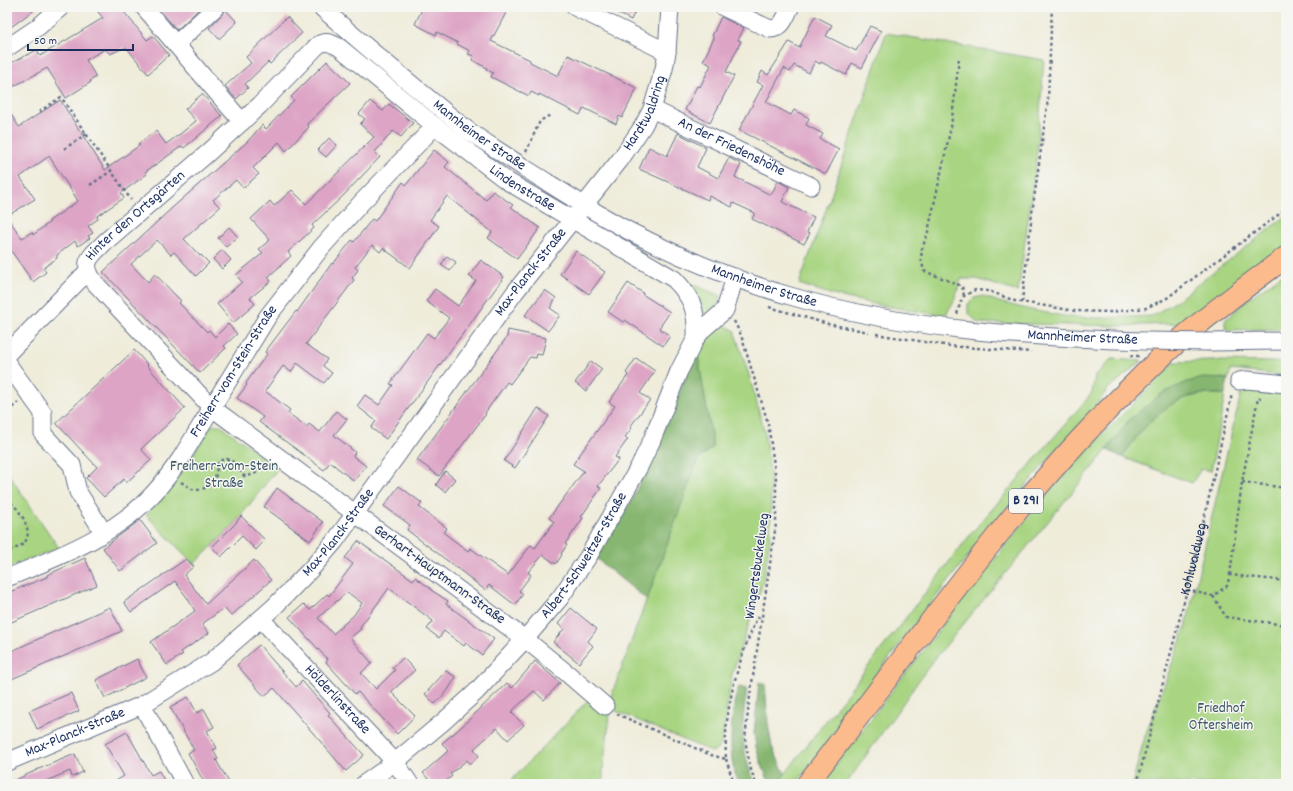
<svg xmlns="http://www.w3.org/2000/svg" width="1293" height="791" font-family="Dekko,sans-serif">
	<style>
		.green { fill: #a9d582; stroke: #628270 }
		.forest { fill: #86b670; stroke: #507267 }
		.building { fill: #dda4c5; fill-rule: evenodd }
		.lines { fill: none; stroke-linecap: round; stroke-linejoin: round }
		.minor-casing { stroke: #657189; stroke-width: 19 }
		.major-casing { stroke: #657189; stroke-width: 23 }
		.path { stroke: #657189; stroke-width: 2.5; stroke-dasharray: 3 3; stroke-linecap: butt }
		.minor { stroke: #fff; stroke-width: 17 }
		.major { stroke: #fbbb8c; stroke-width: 21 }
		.minor-bridge-casing { stroke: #657189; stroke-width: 19; stroke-linecap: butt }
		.path-bridge { stroke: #657189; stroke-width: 2.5; stroke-dasharray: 3 3; stroke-linecap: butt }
		.minor-bridge { stroke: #fff; stroke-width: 17 }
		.labels { text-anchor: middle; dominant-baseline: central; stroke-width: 3; stroke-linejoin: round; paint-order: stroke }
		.shield { fill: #f6f6f2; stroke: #5d6b8a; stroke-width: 1 }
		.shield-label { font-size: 14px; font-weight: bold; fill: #1b2f5e }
		.street-label { font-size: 15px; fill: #1b2f5e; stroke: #f6f6f2 }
		.park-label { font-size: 15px; fill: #3e5867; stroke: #f6f6f2 }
	</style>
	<rect width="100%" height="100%" fill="#f6f6f2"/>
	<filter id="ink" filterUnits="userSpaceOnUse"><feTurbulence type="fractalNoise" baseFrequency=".025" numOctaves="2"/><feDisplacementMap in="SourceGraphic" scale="8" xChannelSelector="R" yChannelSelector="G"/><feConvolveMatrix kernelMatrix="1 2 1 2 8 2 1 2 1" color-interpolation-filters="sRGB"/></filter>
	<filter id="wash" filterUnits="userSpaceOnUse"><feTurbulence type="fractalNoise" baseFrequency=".012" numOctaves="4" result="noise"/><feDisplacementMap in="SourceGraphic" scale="16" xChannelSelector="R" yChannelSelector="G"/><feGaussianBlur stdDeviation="0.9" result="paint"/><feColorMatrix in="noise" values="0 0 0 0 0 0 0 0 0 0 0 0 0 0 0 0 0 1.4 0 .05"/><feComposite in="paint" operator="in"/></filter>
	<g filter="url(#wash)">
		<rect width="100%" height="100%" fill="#efecda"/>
		<!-- green -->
		<path class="green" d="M886 33 1044 60 1036 164 1018 292 977 279H961L954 301 946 314 941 315 879 305 833 295 799 284 831 196Z
			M1286 216V251L1192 323 1119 326 978 323 968 313V304L974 298 983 296 999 302 1031 310 1069 317 1097 318 1152 316 1175 302Z
			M1286 272V329L1227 330 1225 325V320L1251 297Z
			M689 283 721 296 716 308 703 320 701 304Z
			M723 325 734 330 749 375 764 430 771 479 770 540 763 582 732 674 722 742 719 748 712 752 616 711 608 705 698 459 713 447 697 350 715 326Z
			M1111 359 1142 361 1108 389 1090 414 1059 447 989 529 901 642 796 784H777L970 535 1092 393 1095 376Z
			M1214 361 1281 362 1286 363V376L1231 370 1228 379 1221 378 1129 420 1107 450 929 666 846 784H821L942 626 1032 512 1081 456 1166 371 1173 362Z
			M1242 389 1286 395V784H1132L1145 736 1186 626Z
			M1202 394H1225L1211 471 1201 469 1192 483 1122 457C1138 435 1155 410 1180 400 1187 397 1195 396 1202 394Z
			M214 425H220L278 468 232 527 194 564 146 515 189 461 210 427Z
			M7 472 59 548 7 568Z
			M590 698 610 714 603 770V784H508Z"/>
		<!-- forest -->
		<path class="forest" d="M697 350 713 447 698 459 647 600 593 556 631 502 666 424Z
			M1203 378 1228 379 1225 394C1218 394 1210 394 1203 394 1166 397 1142 429 1122 457L1107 450 1129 420 1161 394 1187 382Z
			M759 682 765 684 768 724 772 747 785 774 777 784H770L761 763 756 747 754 733Z
			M739 687 747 689C741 729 740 746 755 784H739C737 778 734 772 733 766 729 747 731 704 739 687Z"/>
		<g id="blocks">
			<!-- building -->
			<path class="building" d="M7 7H38L7 30Z
				M94 7H120L147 40 153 36 169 55 148 74 126 47 110 54 105 49 86 60 96 77 90 81 91 82 66 98 47 68 7 90V65L37 50 40 56 103 18Z
				M157 7H201L177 30Z
				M423 7H500L507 11 491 41 530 60V62L558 76 568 55 637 88 622 118 619 116 616 124 584 108 580 115 539 94V96L531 92 529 96 491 77 493 73 486 69 487 68 472 60 474 56 468 54 470 51 457 44 458 43 437 32 436 35 415 24Z
				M606 7H637L631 20Z
				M226 10 237 22 219 39 209 28Z
				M815 16 832 25 826 36 856 51 870 26 881 31 862 68 852 63 846 75 821 62 820 64 815 61 809 73 794 65 790 72 784 68 766 102 791 115 794 110 809 118 806 125 823 134 820 139 839 149 826 174 739 130 763 85 757 82 762 71 768 75 789 42 799 48Z
				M287 17 302 33 270 64 268 62 245 84 248 88 236 99 225 86 251 63 246 57Z
				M721 17 744 28 738 40 741 41 726 72 734 76 710 123 685 110 697 86 700 87 711 65 703 61 714 38 712 36Z
				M327 61 350 83 307 124 309 127 286 151 279 142 253 168 259 174 243 188 236 180 213 200 220 207 184 239 200 256 201 255 209 263 196 276 174 252 171 255 157 240 131 264 148 282 155 274 181 301 179 303 207 332 209 330 215 337 228 324 237 334 224 346 226 348 200 373 103 272 172 208 248 141 262 125 266 129 294 100 291 97Z
				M202 94 222 116 184 148 182 146 145 172 147 174 121 193 124 198 97 216 98 219 88 226 93 233 88 236 90 238 78 246 75 241 57 255V258L43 268 46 272 33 282 7 245V217L22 238 32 232 33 235 50 222 49 221 78 201 49 156 20 177 35 199 7 216V108L19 127 60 100 105 170 140 145 138 144 156 131 166 144 180 134 196 121 185 109Z
				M370 101 383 111 389 104 413 123 401 137 393 131 375 152 380 157 343 196 312 225 314 228 288 252 291 256 268 277 271 281 250 298 255 304 233 323 217 304 242 282 236 275 263 253 259 249 270 240 251 219 270 201 274 206 292 190 306 204 374 137 360 124 365 119 359 114Z
				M678 133 706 148 697 167 718 178 729 158 741 164 735 177 771 195 778 181 789 187 782 202 814 217 807 232 810 233 804 244 752 219 755 213 733 203 732 207 709 196 708 200 639 169 649 147 667 156Z
				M329 138 337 145 326 157 318 150Z
				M434 150 449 162 445 167 486 200 493 191 513 205 511 207 540 228 517 259 488 238 492 232 447 196 430 220 439 226 410 268 383 248 380 252 372 245 355 267 358 270 352 278 354 280 306 344 327 359 323 366 332 373 324 383 297 363 291 372 283 366 265 391 290 410 288 413 307 427 309 424 320 432 336 411 347 419 334 435 355 452 353 456 366 466 354 481 330 462 324 470 300 452 259 422 263 417 237 398 247 385 246 383 267 354 265 352 296 311 297 312 332 263 333 264 352 240 354 242 372 219 375 221 403 182 406 185Z
				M229 227 238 237 226 247 218 238Z
				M222 250 231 260 222 269 213 259Z
				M576 251 605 272 589 294 560 274Z
				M447 256 456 262 450 271 441 265Z
				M481 260 504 277 386 439 371 428 376 421 357 406 365 395 379 405 393 385 390 384 427 333 434 338 449 318 426 301 435 289 458 306 476 281 469 276Z
				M628 283 643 293 642 294 670 312 659 328 670 336 663 346 625 320 623 322 608 312Z
				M545 290 556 298 550 308 560 315 548 331 525 315Z
				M508 330 546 338 542 355 537 354 536 358 530 357 510 384 507 382 485 413 486 414 439 476 417 460 507 337Z
				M134 350 148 365 147 366 185 408 141 449 151 460 126 483 124 479 104 497 86 478 97 467 56 423Z
				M636 358 655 371 640 393 650 400 630 427 632 428 625 437 628 439 615 457 619 459 598 486 601 488 581 517 583 518 565 544 567 545 561 554 562 555 556 564 543 555 528 572 531 575 519 591 523 594 515 605 489 585 485 590 466 575 407 530 410 525 384 506 399 486 422 503 419 507 447 528 444 533 468 551 470 548 508 575 531 545 535 548 554 522 549 518 584 471 573 464 615 406 609 402 628 375 626 373Z
				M591 361 602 369 586 391 575 383Z
				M538 408 549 416 515 468 504 461Z
				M445 471 455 479 445 492 436 485Z
				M277 488 323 522 310 541 264 507Z
				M241 516 265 540 256 550 242 536 221 557 212 547 235 524Z
				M140 520 157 543 120 571 103 548Z
				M358 541 413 580 415 577 431 589V590L448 601 446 604 494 639 482 655 466 643 464 646 444 631 439 638 427 629 433 621 389 588 360 627 361 629 350 638 372 663 361 673 376 689 395 670 392 668 403 658 415 670 391 692 415 716 397 734 358 692 355 694 326 662 328 660 289 617 304 604 310 610 327 594 329 596 353 564 345 558ZM347 592 362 603 354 615 333 634 318 618Z
				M85 558 97 585 7 624V593L47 577V575Z
				M186 559 194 566 184 575 206 604 254 560 271 580 231 616 224 608 202 624 209 633 181 652 183 654 167 665 151 642 195 611 188 599 175 581 131 612 124 602Z
				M110 607 122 631 7 681V653Z
				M571 608 597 629 588 641 593 646 579 663 553 642 564 629 558 624Z
				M259 645 296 687 302 681 330 713 328 715 364 755 346 771 274 688 264 696 237 665Z
				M137 659 146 677 105 698 96 680Z
				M535 661 560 683 544 700 534 691 511 712 524 725 508 740 497 728 474 749 479 756 470 764 467 760 450 774 452 776 443 784H433L423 773 448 751 442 743 458 730 507 683 512 688Z
				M446 671 456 677 448 690 435 704 425 694Z
				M71 693 79 711 37 729 29 711Z
				M188 697 197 713 204 709 214 727 207 731 217 748 213 750 218 759 216 760 230 784H205L188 753 194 750 170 707Z
				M127 732 151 775 159 771 166 784H111L124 776 105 744Z
				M75 754 83 772 72 777 70 771 39 784H7L41 768Z"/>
		</g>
	</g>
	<g filter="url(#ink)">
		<use href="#blocks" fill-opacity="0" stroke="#657189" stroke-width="1"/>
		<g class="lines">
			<defs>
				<g id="minor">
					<path d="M144 7 242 122"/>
					<path id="s2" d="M321 7C354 37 388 65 422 93 438 106 453 119 469 131 487 144 507 156 526 169 560 190 593 212 629 231 679 257 735 280 790 296 905 330 1026 337 1145 341"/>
					<path d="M575 7 667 52"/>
					<path d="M723 7 770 29C782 29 785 18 790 8"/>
					<path d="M176 44 216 7"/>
					<path d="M7 48 38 27 61 7"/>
					<path id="s3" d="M652 109 811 186"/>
					<path d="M1210 342 1286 341"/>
					<path d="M7 354 88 271"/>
					<path d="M7 363 43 413V434L72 465 78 492 104 533"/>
					<path d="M1239 381 1247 380 1286 384"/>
					<path id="s4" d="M7 578C58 557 112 537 151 496 163 484 172 471 181 458L268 316 321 248 361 203 435 126"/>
					<path id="s5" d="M261 619 395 762 410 784"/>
					<path d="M142 705 185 784"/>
					<path id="s6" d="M605 706 568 674 525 639 211 407 95 283C80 262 90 257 105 242L209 152 260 105 318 45C326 40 331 43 339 47L435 126 507 181 674 279C693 298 697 312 696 338"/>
					<path id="s7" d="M7 762 142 705 211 662 274 607 311 569 335 541 515 292 620 160 643 126 652 109 664 69 667 52 670 7"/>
					<path id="s8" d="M364 784 395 762 443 722 476 692 525 639 560 598 588 557 639 467 652 440 679 371 696 338 703 329 725 310 735 277"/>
				</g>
				<path id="major" d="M807 784C914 647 1011 502 1137 381 1151 367 1166 352 1181 339 1214 310 1250 284 1286 257"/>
			</defs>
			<!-- minor casing -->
			<use href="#minor" class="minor-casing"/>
			<!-- major casing -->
			<use href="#major" class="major-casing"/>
			<!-- path -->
			<g class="path">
				<path d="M959 59 951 127 928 232 922 249 921 259 924 271 962 286 964 296"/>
				<path d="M39 112 61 97 131 200"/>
				<path d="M64 149 86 134"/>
				<path d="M526 152 540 121 552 114"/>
				<path d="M90 185 111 171"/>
				<path d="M1022 302 1032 213 1048 99 1052 7"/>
				<path d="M769 307 828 324 869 332"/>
				<path d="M957 314 961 301 964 296 975 290 989 291 1015 301 1076 311 1111 312 1146 308 1167 298 1286 209"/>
				<path d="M734 321 741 335 768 423 776 479V524L749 703 745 739 750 767 756 784"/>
				<path d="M876 334 950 346 1031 352"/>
				<path d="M7 411 18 403"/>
				<path d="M7 477 8 482 7 487"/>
				<path d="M181 482 192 489 200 490 209 486 215 479 218 462C233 453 235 467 244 476 256 475 257 474 262 462"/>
				<path d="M1242 482 1286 488"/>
				<path d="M7 498C10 503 15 506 18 510 31 528 34 547 7 550"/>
				<path d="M1230 575 1242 482 1258 398H1261"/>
				<path d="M1187 590 1213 596 1227 586 1230 575 1286 581"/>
				<path d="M1213 596 1226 617 1286 625"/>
				<path d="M1286 627 1283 651 1286 652"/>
				<path d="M617 714 711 755 726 759C723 711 738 661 757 618L762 617"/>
				<path d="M726 759 734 784"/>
				<path id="s1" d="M1137 784 1196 555 1232 394"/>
			</g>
			<!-- minor -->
			<use href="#minor" class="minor"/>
			<!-- major -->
			<use href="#major" class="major"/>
			<defs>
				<path id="minor-bridge" d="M1145 341 1210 342"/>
			</defs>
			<!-- minor-bridge casing -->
			<use href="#minor-bridge" class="minor-bridge-casing"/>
			<!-- path-bridge -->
			<path class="path-bridge" d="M1130 356H1141"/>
			<!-- minor-bridge -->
			<use href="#minor-bridge" class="minor-bridge"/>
		</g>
	</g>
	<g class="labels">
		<!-- shield labels -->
		<rect class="shield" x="1009" y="489" width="34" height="24" rx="3"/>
		<g class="shield-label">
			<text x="1026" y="501">B 291</text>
		</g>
		<!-- street labels -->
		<g class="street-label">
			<text stroke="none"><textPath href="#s7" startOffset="931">Hardtwaldring</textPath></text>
			<text stroke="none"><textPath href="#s2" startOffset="204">Mannheimer Straße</textPath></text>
			<text stroke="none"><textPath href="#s3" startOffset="88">An der Friedenshöhe</textPath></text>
			<text stroke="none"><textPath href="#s6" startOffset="1258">Lindenstraße</textPath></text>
			<text stroke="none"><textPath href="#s6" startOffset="754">Hinter den Ortsgärten</textPath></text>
			<text stroke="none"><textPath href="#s7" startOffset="734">Max-Planck-Straße</textPath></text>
			<text stroke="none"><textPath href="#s2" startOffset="528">Mannheimer Straße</textPath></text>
			<text stroke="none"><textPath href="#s2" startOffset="852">Mannheimer Straße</textPath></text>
			<text stroke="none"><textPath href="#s4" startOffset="317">Freiherr-vom-Stein-Straße</textPath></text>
			<text stroke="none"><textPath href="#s7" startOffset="410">Max-Planck-Straße</textPath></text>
			<text stroke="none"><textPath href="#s8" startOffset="320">Albert-Schweitzer-Straße</textPath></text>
			<text stroke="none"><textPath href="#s1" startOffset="232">Kohlwaldweg</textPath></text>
			<text transform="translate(758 566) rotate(-82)">Wingertsbuckelweg</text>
			<text transform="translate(439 575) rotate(36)">Gerhart-Hauptmann-Straße</text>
			<text stroke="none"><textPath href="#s5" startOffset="111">Hölderlinstraße</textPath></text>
			<text stroke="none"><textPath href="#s7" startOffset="74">Max-Planck-Straße</textPath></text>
		</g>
		<!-- park labels -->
		<g class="park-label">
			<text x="224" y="467">Freiherr-vom-Stein<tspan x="224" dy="17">Straße</tspan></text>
			<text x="1221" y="709">Friedhof<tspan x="1221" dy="17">Oftersheim</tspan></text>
		</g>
	</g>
	<!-- margin -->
	<rect width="1293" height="791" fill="none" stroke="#f6f6f2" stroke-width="24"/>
	<!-- scale -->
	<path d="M28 44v6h105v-6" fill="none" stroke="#1b2f5e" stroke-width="2"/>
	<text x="34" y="44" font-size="12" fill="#1b2f5e" stroke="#f6f6f2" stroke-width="3" paint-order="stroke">50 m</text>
</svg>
